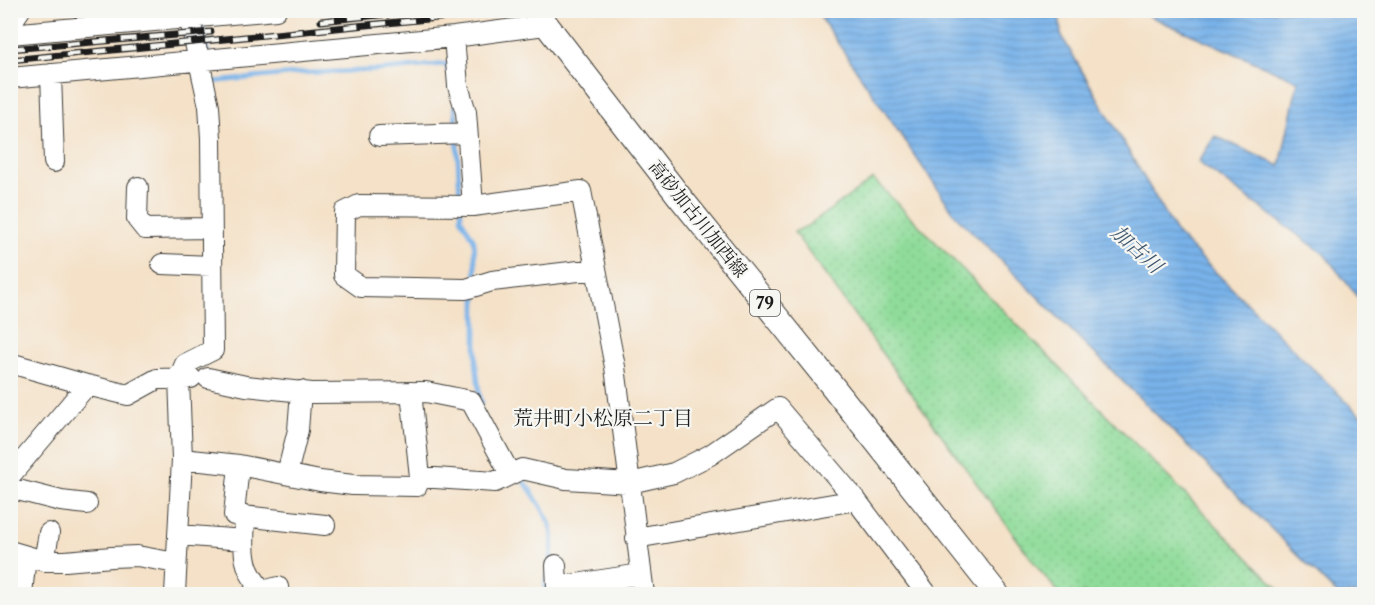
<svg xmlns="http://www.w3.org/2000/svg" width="1375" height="605" font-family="'Libre Caslon Text','Noto Serif JP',serif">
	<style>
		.green { fill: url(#green-dots); stroke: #567c5b; stroke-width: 1.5 }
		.water { fill: url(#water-rules); stroke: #4a6782; stroke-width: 1.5 }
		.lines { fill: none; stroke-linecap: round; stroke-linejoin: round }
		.stream { stroke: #78b2e9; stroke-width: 4.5 }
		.minor-casing { stroke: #3c3a36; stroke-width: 22 }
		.major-casing { stroke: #3c3a36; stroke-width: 26 }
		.minor { stroke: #fff; stroke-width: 20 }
		.major { stroke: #fff; stroke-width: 24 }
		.rail-casing { stroke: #1c1c1c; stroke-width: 7 }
		.rail { stroke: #f6f6f2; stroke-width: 4.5; stroke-dasharray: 14; stroke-linecap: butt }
		.labels { text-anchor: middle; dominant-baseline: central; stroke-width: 4.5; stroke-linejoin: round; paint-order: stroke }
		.shield { fill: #f6f6f2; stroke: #5d5d5c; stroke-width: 1.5 }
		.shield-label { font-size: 16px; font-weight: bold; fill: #1c1c1c }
		.street-label { font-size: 18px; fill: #1c1c1c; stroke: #f6f6f2 }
		.water-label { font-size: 20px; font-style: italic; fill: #41586e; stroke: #f6f6f2 }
		.neighbourhood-label { font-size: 20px; fill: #1c1c1c; stroke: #f6f6f2 }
	</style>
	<defs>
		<pattern id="green-dots" width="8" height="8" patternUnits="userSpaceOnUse" patternTransform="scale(1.5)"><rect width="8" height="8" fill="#8fdc9a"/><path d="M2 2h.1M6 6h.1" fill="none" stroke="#7bbc84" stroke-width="1.8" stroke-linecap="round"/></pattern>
		<pattern id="water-rules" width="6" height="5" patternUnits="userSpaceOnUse" patternTransform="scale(1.5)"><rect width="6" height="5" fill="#78b2e9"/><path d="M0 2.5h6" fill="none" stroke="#6798c7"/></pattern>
	</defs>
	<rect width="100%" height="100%" fill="#f6f6f2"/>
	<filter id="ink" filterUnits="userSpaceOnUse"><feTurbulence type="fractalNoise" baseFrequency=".0167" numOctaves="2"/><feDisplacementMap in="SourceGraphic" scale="12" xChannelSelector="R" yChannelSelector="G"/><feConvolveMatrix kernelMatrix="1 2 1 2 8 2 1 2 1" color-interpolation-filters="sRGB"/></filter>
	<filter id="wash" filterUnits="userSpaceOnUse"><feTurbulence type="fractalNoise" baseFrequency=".008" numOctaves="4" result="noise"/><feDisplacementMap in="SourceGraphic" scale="24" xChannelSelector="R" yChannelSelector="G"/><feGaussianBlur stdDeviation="1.35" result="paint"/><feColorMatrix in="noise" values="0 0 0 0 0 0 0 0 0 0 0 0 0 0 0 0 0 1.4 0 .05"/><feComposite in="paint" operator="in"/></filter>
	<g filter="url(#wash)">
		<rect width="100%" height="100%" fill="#f4e1c7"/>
		<!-- green -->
		<path class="green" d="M873 179 1284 594H1060L1041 572 794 232 807 226Z"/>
		<!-- water -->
		<path class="water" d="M816 11H1059L1061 35 1177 234 1364 419V594H1337L956 216Z
			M1144 11H1364V305L1324 254 1198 162 1215 136 1280 166 1298 81 1149 16Z"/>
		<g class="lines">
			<!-- stream -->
			<path class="stream" d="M202 22 208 55
				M211 78 212 82 301 73 383 70 446 64 448 71
				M455 106 456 127
				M457 139 460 202
				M461 211V218L474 240 476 280
				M476 291V364L480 399 482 402
				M521 476C530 491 549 515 552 531 554 541 552 551 550 561
				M543 594 548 575"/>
		</g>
	</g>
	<g filter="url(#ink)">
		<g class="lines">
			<defs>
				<path id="minor" d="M10 25 20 10
					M10 34 276 10
					M454 37 458 86 466 112 473 206
					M51 74 54 162
					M10 78 454 37 545 25
					M379 136 467 133
					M138 187 137 219 145 229 211 228
					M162 264 212 266
					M596 269 492 281 466 289 361 287 344 275 345 212 359 205 473 206 581 191 615 367 644 594
					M10 363 87 385
					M208 378 246 386 312 393 426 392 471 401 510 474
					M411 392 420 477
					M182 459 239 465 320 481 353 485 417 486 420 477 495 482 522 469 566 479 630 483 674 473 710 455 778 408 856 500 927 594
					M239 465 234 515 325 525
					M287 474 298 430 301 391
					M10 476 87 385 128 395 157 379 191 378
					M10 488 61 501 87 504
					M245 516C244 547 240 566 262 590
					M178 535 244 540
					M636 538 856 500
					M10 551 44 561H65L112 557 137 556 176 563
					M44 561 49 533
					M556 565 557 587 641 574
					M22 594 26 556
					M175 594 182 459 179 378 185 364 213 350 211 138 209 106 191 25 192 10
					M252 594 278 587 279 594"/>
				<path id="major" d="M535 10 679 196 830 383 997 594"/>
			</defs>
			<!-- minor casing -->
			<use href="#minor" class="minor-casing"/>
			<!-- major casing -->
			<use href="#major" class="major-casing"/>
			<!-- minor -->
			<use href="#minor" class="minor"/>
			<!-- major -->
			<use href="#major" class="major"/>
			<defs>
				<path id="rail" d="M321 21 427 10
					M10 49 211 32
					M10 60 520 10"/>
			</defs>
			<!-- rail casing -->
			<use href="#rail" class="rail-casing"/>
			<!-- rail -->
			<use href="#rail" class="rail"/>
		</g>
	</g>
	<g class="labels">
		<!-- shield labels -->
		<rect class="shield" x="750" y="290" width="30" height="26" rx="4.5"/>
		<g class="shield-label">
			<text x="765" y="303">79</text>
		</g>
		<!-- street labels -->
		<g class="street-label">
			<text transform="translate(698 219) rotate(51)">高砂加古川加西線</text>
		</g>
		<!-- water labels -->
		<g class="water-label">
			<text transform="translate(1137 249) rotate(42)">加古川</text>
		</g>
		<!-- neighbourhood labels -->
		<g class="neighbourhood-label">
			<text x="603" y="418">荒井町小松原二丁目</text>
		</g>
	</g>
	<!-- margin -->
	<rect width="1375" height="605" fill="none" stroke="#f6f6f2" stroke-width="36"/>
</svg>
